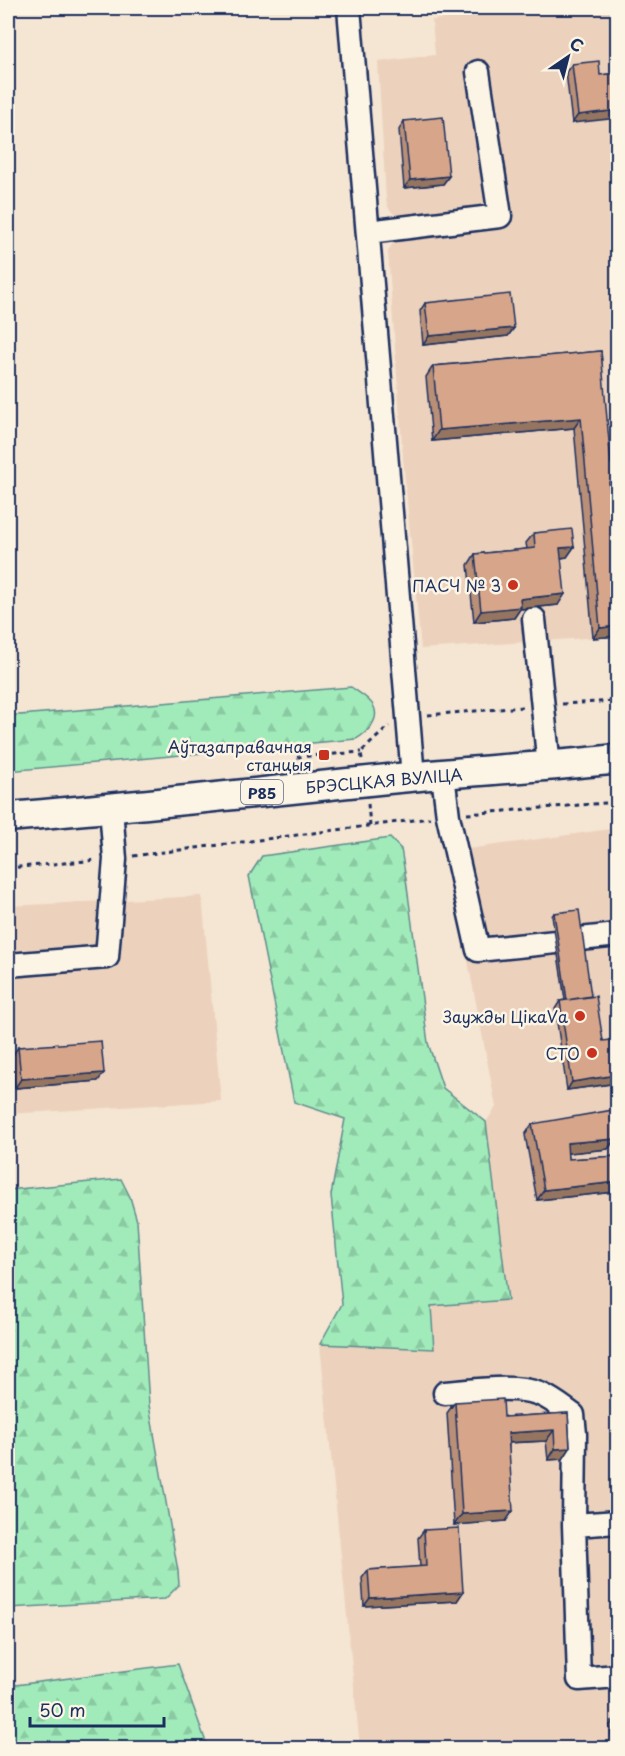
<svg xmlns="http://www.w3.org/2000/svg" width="625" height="1756" font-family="'Playpen Sans',sans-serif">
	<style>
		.built { fill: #ecd2bd }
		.forest { fill: url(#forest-firs); stroke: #5e8d8c; stroke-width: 1.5 }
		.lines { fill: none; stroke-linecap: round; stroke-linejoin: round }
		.minor-casing { stroke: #1b2f5e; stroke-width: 27 }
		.major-casing { stroke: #1b2f5e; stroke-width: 33 }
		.path { stroke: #1b2f5e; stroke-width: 3; stroke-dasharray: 4.5 4.5; stroke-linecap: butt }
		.minor { stroke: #fcf5e5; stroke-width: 22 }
		.major { stroke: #fcf5e5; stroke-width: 28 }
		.wall { fill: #b98f77; stroke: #1b2f5e; stroke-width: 1.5 }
		.shaded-wall { fill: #967461; stroke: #1b2f5e; stroke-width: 1.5 }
		.building { fill: #d7a68a; stroke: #1b2f5e; stroke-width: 1.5 }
		.poi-dot { fill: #c8321e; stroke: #fcf5e5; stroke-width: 2 }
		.labels { text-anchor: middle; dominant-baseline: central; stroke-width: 5; stroke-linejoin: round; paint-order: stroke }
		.shield { fill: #fcf5e5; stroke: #5e6a86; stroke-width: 1.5 }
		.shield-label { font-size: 15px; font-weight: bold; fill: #1b2f5e }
		.poi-label { font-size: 16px; fill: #1b2f5e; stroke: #fcf5e5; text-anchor: end }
		.street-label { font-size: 16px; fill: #1b2f5e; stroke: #fcf5e5 }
	</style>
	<defs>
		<pattern id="forest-firs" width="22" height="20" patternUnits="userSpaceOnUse" patternTransform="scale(1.5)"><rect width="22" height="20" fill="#a1ebba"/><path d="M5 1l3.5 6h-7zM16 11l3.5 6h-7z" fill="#8acaa2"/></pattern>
	</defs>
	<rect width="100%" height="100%" fill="#f5e5d3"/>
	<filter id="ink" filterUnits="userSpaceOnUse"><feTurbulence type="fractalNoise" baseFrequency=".0167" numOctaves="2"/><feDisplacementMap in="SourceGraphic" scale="12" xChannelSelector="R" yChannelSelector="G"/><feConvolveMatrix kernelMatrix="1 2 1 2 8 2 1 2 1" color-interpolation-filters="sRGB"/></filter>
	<g filter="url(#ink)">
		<!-- built -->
		<path class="built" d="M524 8H617V636L421 649 403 458 388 252 396 236 397 217 389 209 386 200 378 62 435 55 432 20Z
			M617 828V1748H360L320 1344 433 1349 431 1306 507 1299 486 1122 496 1107 447 852Z
			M202 896 221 1101 8 1114V906Z"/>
		<!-- forest -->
		<path class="forest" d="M351 687C358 692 371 699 374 707 380 720 367 733 356 739L8 771V716Z
			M390 838 401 849 406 879 428 1043 443 1088 486 1122 508 1300 431 1306 434 1349 320 1344 342 1304 331 1195 345 1119 294 1102 249 876 262 856Z
			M121 1179 130 1197 137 1221 149 1405 178 1571 179 1585 165 1599 8 1608V1190Z
			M178 1664 208 1748H8V1686Z"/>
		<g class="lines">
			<defs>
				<path id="minor" d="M349 8 413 777
					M368 232 500 216 478 72
					M534 619 549 767
					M443 775 448 816 478 950 556 942
					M580 939 618 935
					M8 965 107 957 115 859 111 808
					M445 1393C473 1391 514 1384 540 1394 552 1399 562 1407 573 1415L575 1434 574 1525 579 1679 618 1676
					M574 1525 618 1522"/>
				<path id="major" d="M8 817C142 806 275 790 409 777 479 770 548 767 618 759"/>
			</defs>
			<!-- minor casing -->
			<use href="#minor" class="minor-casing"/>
			<!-- major casing -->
			<use href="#major" class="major-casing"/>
			<!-- path -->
			<path class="path" d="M562 704 618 701
				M428 715 523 707
				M297 757 361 752
				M362 759 361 752 389 726
				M368 804 370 826
				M467 814 618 802
				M133 856 430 818
				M8 868 97 860"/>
			<!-- minor -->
			<use href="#minor" class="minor"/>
			<!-- major -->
			<use href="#major" class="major"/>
		</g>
		<!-- wall -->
		<path class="wall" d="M572 64 600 75 618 73 572 123 566 72Z
			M404 121 449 176 443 184 404 188 399 130Z
			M425 303 514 328 508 336 423 345 420 311Z
			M601 351 610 492 618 574V636L593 638 574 428 432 441 426 377 433 366Z
			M534 533 574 547 567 557 561 558 558 605 520 609 514 618 474 622 468 565 475 554 527 549 526 543Z
			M554 913 591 996 603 1041 610 1084 567 1090 555 1009 560 1001 565 1000 552 916Z
			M18 1047 98 1081 15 1088 12 1056Z
			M532 1124 615 1139 608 1149 567 1153 568 1159 618 1156V1189L615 1192 537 1200 525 1135Z
			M455 1402 504 1417 568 1413 570 1448 563 1459 548 1460 546 1441 509 1443 506 1521 454 1525 447 1413Z
			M424 1530 463 1592 457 1601 364 1606 362 1578 368 1570 420 1567 418 1538Z
			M618 1715V1749H613L610 1725Z"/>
		<!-- shaded-wall -->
		<path class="shaded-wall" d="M618 110V118L572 123 578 115Z
			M449 176 443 184 404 188 410 180Z
			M514 328 508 336 423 345 429 336Z
			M581 418 574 428 432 441 439 430Z
			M609 482H618V492L602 493Z
			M574 547 567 557 553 559 560 548Z
			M565 594 558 605 520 609 514 618 474 622 481 611 520 599Z
			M618 626V636L593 638 600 628Z
			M104 1073 98 1081 15 1088 21 1079Z
			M616 1075 610 1084 567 1090 572 1082Z
			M615 1139 608 1149 559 1154 567 1143Z
			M618 1182V1189L615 1192 537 1200 544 1190Z
			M554 1430 546 1441 501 1443 508 1433Z
			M570 1448 563 1459 548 1460 555 1449Z
			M513 1511 506 1521 454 1525 462 1514Z
			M463 1592 457 1601 364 1606 370 1598Z"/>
		<!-- building -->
		<path class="building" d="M599 61 600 75 618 73V110L578 115 572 64Z
			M443 117 449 176 410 180 404 121Z
			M510 294 514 328 429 336 425 303Z
			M601 351 611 464 618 463V482H609L618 574V626L600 628 581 418 439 430 433 366Z
			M572 529 574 547 560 548 565 594 520 599 521 607 481 611 475 554 535 548 534 533Z
			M579 910 591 996 567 1000 554 913Z
			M596 996 603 1041 611 1040 616 1075 572 1082 560 1001Z
			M101 1041 104 1073 21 1079 18 1047Z
			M613 1110 615 1139 567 1143 568 1159 618 1156V1182L544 1190 532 1124Z
			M503 1399 504 1417 568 1413 570 1448 555 1449 554 1430 508 1433 513 1511 462 1514 455 1402Z
			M459 1528 463 1592 370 1598 368 1570 426 1566 424 1530Z"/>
	</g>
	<!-- markers -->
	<g class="poi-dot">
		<circle cx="513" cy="585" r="6"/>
		<rect x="318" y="749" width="12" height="12" rx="3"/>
		<circle cx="580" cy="1016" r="6"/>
		<circle cx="592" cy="1053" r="6"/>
	</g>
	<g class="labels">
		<!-- shield labels -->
		<rect class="shield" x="241" y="780" width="42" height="24" rx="4.5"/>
		<g class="shield-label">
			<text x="262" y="792">Р85</text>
		</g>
		<!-- poi labels -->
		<g class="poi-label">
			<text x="501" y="585">ПАСЧ № 3</text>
			<text x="312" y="746">Аўтазаправачная<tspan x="312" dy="18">станцыя</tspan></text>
			<text x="568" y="1016">Заужды ЦікаVа</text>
			<text x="580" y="1053">СТО</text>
		</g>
		<!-- street labels -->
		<g class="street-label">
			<text transform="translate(384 780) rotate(-5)">БРЭСЦКАЯ ВУЛІЦА</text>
		</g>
	</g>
	<!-- margin -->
	<rect width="625" height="1756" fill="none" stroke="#fcf5e5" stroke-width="30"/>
	<rect x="15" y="15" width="595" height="1726" fill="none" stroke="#1b2f5e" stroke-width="2" filter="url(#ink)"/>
	<!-- north arrow -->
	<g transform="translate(568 57) rotate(35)" stroke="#fcf5e5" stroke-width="4.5" paint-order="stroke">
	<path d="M0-4.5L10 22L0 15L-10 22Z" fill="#1b2f5e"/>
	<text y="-9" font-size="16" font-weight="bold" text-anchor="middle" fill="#1b2f5e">С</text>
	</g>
	<!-- scale -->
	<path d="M30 1717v9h134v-9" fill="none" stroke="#1b2f5e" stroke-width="3"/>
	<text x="39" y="1717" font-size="18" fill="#1b2f5e" stroke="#fcf5e5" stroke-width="4.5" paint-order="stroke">50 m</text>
</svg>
